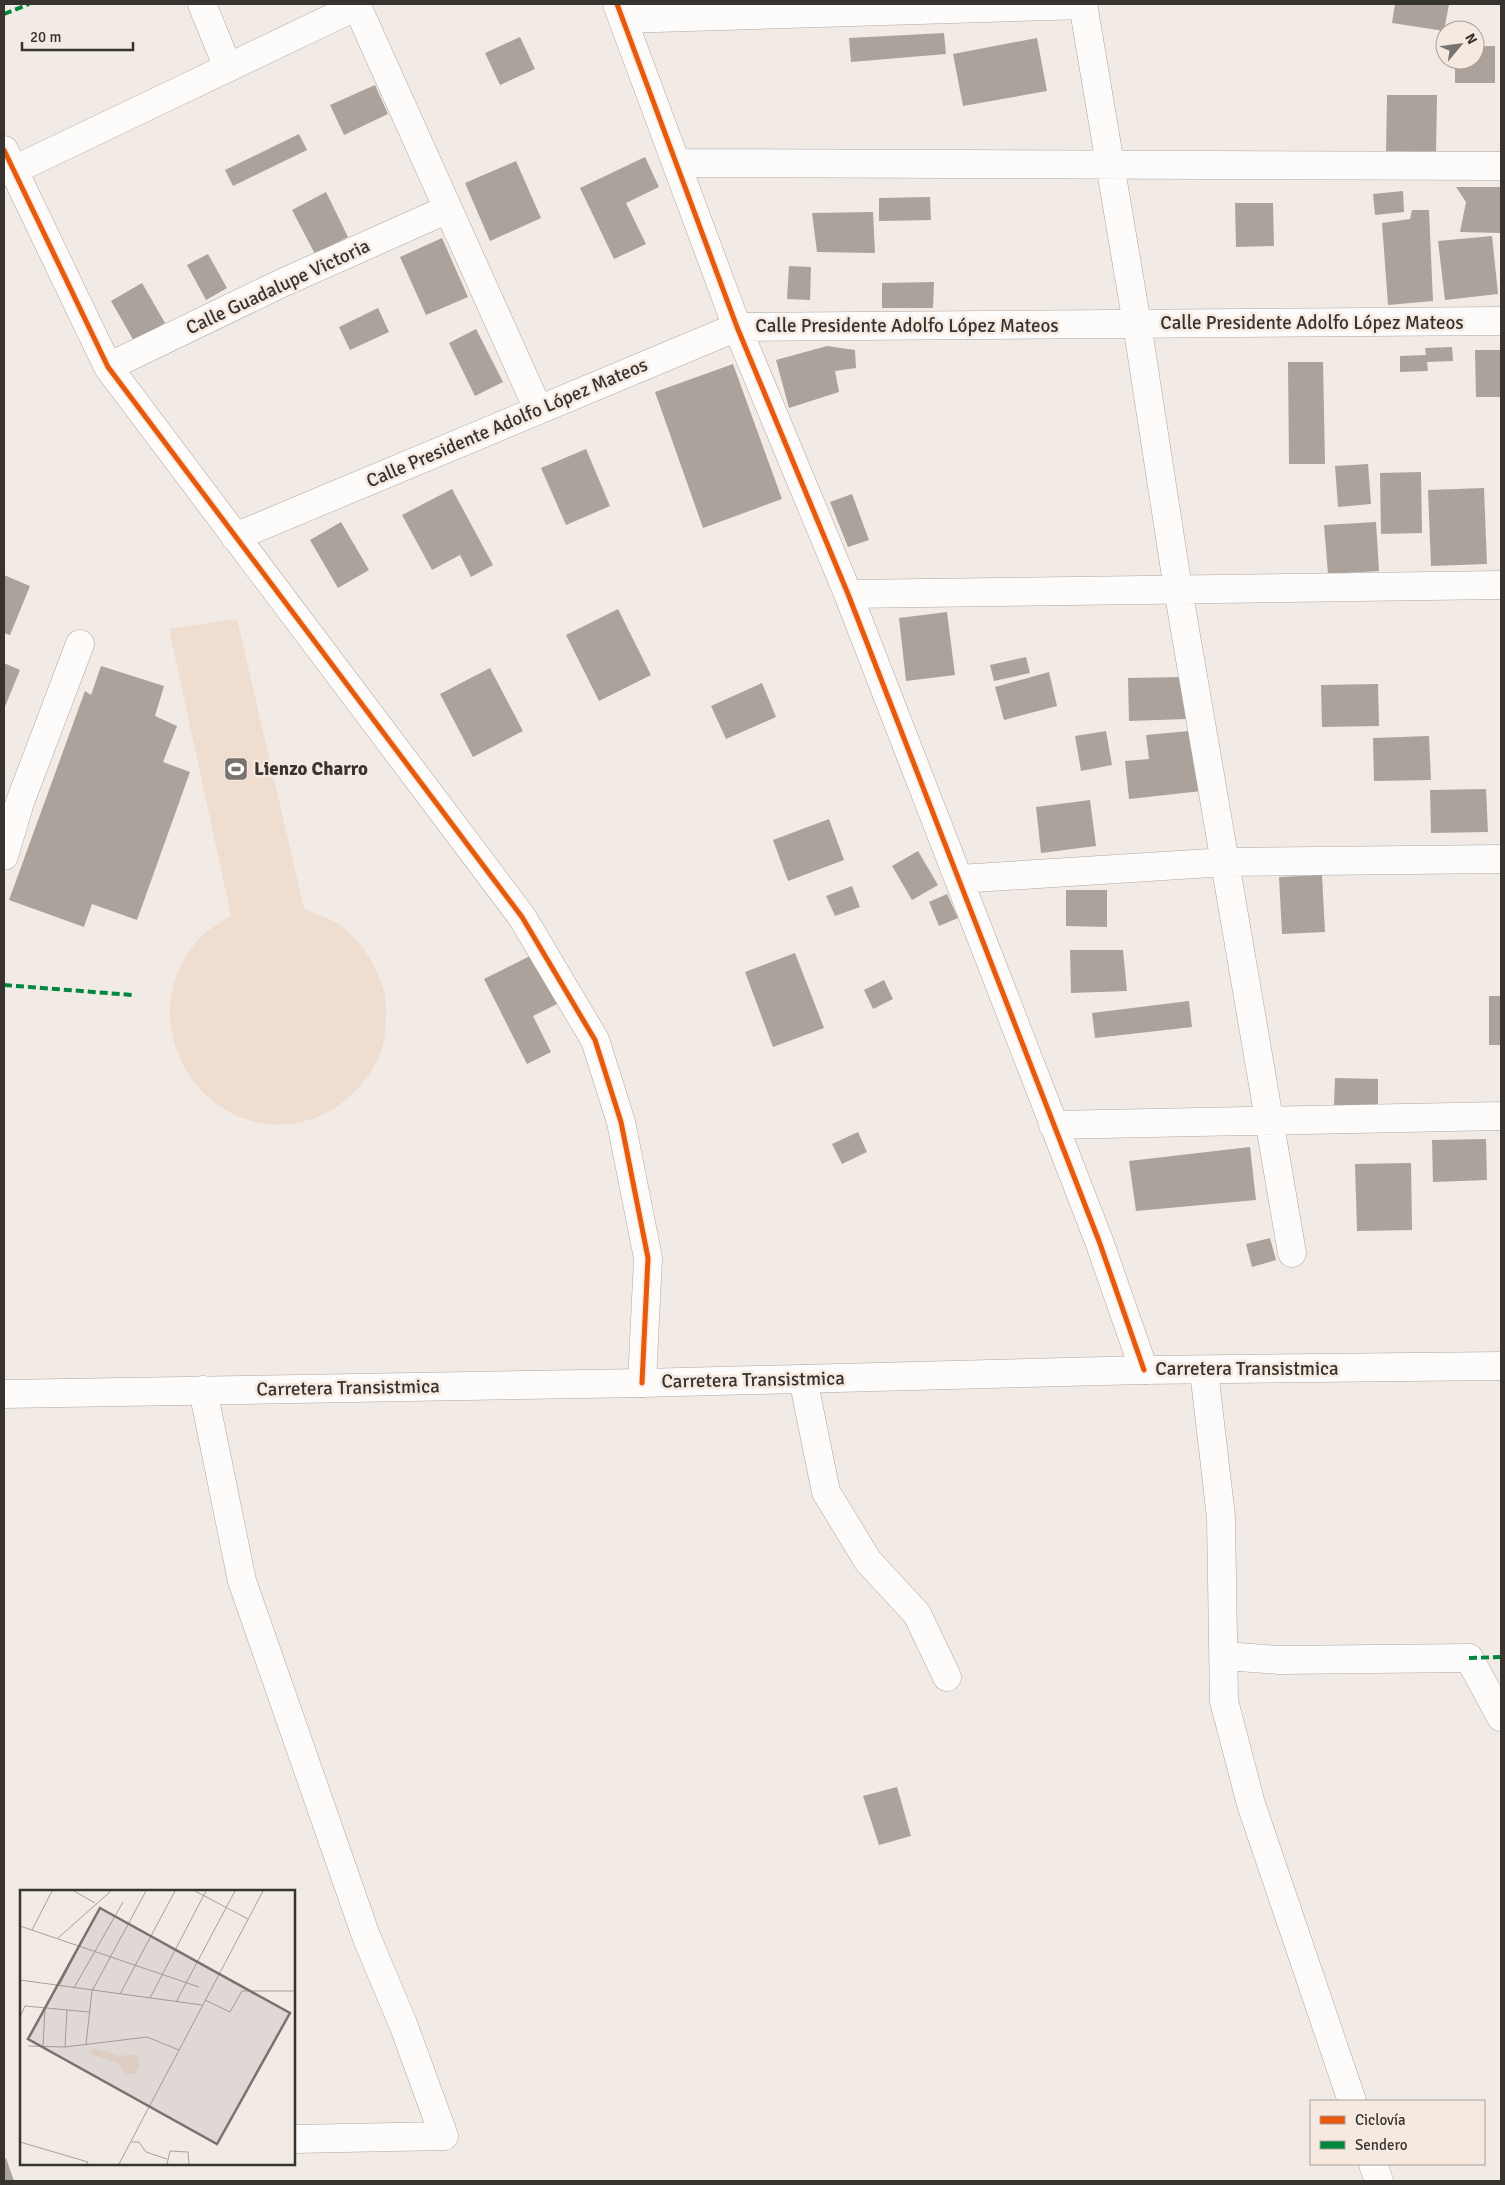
<svg xmlns="http://www.w3.org/2000/svg" width="1505" height="2185" font-family="Signika,sans-serif">
	<style>
		.green { fill: #efddd0 }
		.building { fill: #aba29c }
		.lines { fill: none; stroke-linecap: round; stroke-linejoin: round }
		.minor-casing { stroke: #ada8a4; stroke-width: 29 }
		.major-casing { stroke: #ada8a4; stroke-width: 29 }
		.minor { stroke: #fdfcfb; stroke-width: 28 }
		.major { stroke: #fdfcfb; stroke-width: 28 }
		.quiet { stroke: #00873e; stroke-width: 4; stroke-dasharray: 8 4; stroke-linecap: butt }
		.cycleway-casing { stroke: #f6e9e0; stroke-width: 8 }
		.cycleway { stroke: #e8590c; stroke-width: 5 }
		.labels { text-anchor: middle; dominant-baseline: central; stroke-width: 5; stroke-linejoin: round; paint-order: stroke }
		.street-label { font-size: 19px; fill: #37332f; stroke: #f6e9e0 }
		.poi-label { font-size: 19px; font-weight: bold; fill: #37332f; stroke: #f6e9e0; text-anchor: start }
		.inset-road { fill: none; stroke: #a7a19c; stroke-width: 1 }
		.view { fill: #78736f; fill-opacity: 0.15; stroke: #78736f; stroke-width: 2.5 }
		.inset-edge { fill: none; stroke: #37332f; stroke-width: 2.5 }
	</style>
	<rect width="100%" height="100%" fill="#f1eae5"/>
	<!-- green -->
	<path class="green" d="M237 619 304 909C314 913 325 917 335 922 362 937 389 982 386 1014 385 1023 386 1035 383 1044 379 1061 369 1076 357 1089 289 1162 178 1115 170 1019 168 990 180 958 201 937 209 928 222 923 231 915L169 629Z"/>
	<!-- building -->
	<path class="building" d="M1395 4H1449L1444 31 1392 23Z
		M944 33 946 54 851 62 849 38Z
		M520 37 535 69 500 85 485 53Z
		M1037 38 1047 91 963 106 953 54Z
		M1475 46H1495V83H1455V60H1475Z
		M375 85 388 114 344 135 330 105Z
		M1387 95H1437L1436 156 1386 155Z
		M299 134 307 150 233 186 225 170Z
		M645 157 659 187 626 203 646 244 614 259 580 188Z
		M516 161 541 218 490 241 465 183Z
		M1456 187H1501V233L1460 232 1466 202Z
		M1403 191 1404 212 1375 215 1373 194Z
		M326 192 348 237 315 254 292 210Z
		M930 197 931 220 879 221V198Z
		M1235 203H1273L1274 246 1236 247Z
		M1412 210H1429L1433 301 1388 305 1382 223 1410 219Z
		M873 212 875 253 817 252 812 213Z
		M1492 236 1498 294 1445 300 1438 241Z
		M442 238 468 297 426 315 400 257Z
		M208 254 227 288 206 300 187 265Z
		M789 266 811 267 810 300 787 299Z
		M934 282 933 308H882V283Z
		M142 283 165 323 134 341 111 301Z
		M378 308 389 332 350 350 339 327Z
		M476 329 503 382 475 396 449 343Z
		M827 346 855 350 856 368 835 371 839 392 789 408 776 360Z
		M1452 347 1453 361 1427 362 1428 371 1400 372V356L1426 355 1425 348Z
		M1475 350H1501V397H1476Z
		M1288 362H1323L1325 464H1289Z
		M733 364 782 499 703 528 655 392Z
		M586 449 610 506 566 525 541 468Z
		M1368 464 1371 504 1338 507 1335 466Z
		M1421 472 1422 533 1381 534 1380 473Z
		M1484 488 1487 564 1431 566 1428 490Z
		M452 489 493 565 471 577 460 555 432 570 402 515Z
		M852 494 869 540 848 547 830 502Z
		M341 522 369 570 338 588 310 540Z
		M1376 522 1379 571 1328 574 1324 525Z
		M4 575 30 586 10 635 4 633Z
		M618 609 651 675 599 701 566 635Z
		M947 612 955 675 906 681 899 618Z
		M1026 657 1030 673 994 681 990 665Z
		M4 663 20 670 4 709Z
		M101 666 164 686 155 716 177 726 163 762 190 772 137 920 92 904 84 927 9 900 85 691 91 695Z
		M490 668 523 731 473 757 440 694Z
		M1049 672 1057 706 1004 720 995 687Z
		M1184 677 1186 719 1129 721 1128 678Z
		M762 683 776 717 726 739 711 706Z
		M1378 684 1379 726 1322 727 1321 685Z
		M1106 731 1112 765 1081 771 1075 736Z
		M1189 731 1191 750 1197 749 1202 791 1129 799 1125 761 1149 759 1146 735Z
		M1429 736 1431 780 1374 781 1373 738Z
		M1486 789 1488 832 1431 833 1430 790Z
		M1090 800 1096 846 1041 853 1036 807Z
		M829 819 844 860 788 881 773 840Z
		M918 851 938 885 912 900 892 866Z
		M1322 875 1325 932 1282 934 1279 877Z
		M852 886 860 907 835 916 826 896Z
		M1066 890H1107V927L1066 926Z
		M947 894 958 918 939 926 929 902Z
		M1070 950H1123L1127 991 1071 993Z
		M538 952 563 1001 533 1016 551 1052 527 1064 484 979Z
		M795 953 824 1028 773 1047 745 972Z
		M884 980 893 999 873 1009 864 990Z
		M1489 996H1501V1045H1489Z
		M1189 1001 1192 1027 1095 1038 1092 1013Z
		M1335 1078 1378 1079V1107L1334 1106Z
		M858 1132 867 1152 842 1164 832 1144Z
		M1486 1139 1487 1180 1433 1182 1432 1140Z
		M1250 1147 1256 1200 1136 1211 1129 1161Z
		M1411 1163 1412 1230 1357 1231 1355 1164Z
		M1270 1238 1276 1260 1252 1267 1246 1244Z
		M897 1787 911 1836 879 1845 863 1796Z
		M6 2158 14 2181H4V2159Z"/>
	<g class="lines">
		<defs>
			<path id="minor" d="M202 4 228 68
				M356 4 538 409
				M617 4 737 327 848 594 1099 1241 1144 1370
				M1083 4 1137 324 1178 589 1292 1253
				M623 19 1084 5
				M4 150 108 367 522 917 595 1040 621 1122 648 1258 642 1383
				M676 163 1501 166
				M14 170 357 6
				M108 367 282 283 448 209
				M235 537 737 327 1501 321
				M848 594 1501 585
				M4 856 20 802 80 644
				M959 879 1226 862 1501 859
				M1053 1125 1501 1116
				M1204 1371 1221 1517 1224 1701 1251 1804 1352 2101
				M803 1379 826 1492 868 1561 917 1614 947 1677
				M203 1390 242 1581 366 1936 403 2024 444 2136 294 2139
				M1225 1656 1279 1660 1469 1658 1501 1717
				M1373 2164 1379 2181"/>
			<path id="major" d="M4 1394 642 1383 1144 1370 1501 1366"/>
		</defs>
		<!-- minor casing -->
		<use href="#minor" class="minor-casing"/>
		<!-- major casing -->
		<use href="#major" class="major-casing"/>
		<!-- minor -->
		<use href="#minor" class="minor"/>
		<!-- major -->
		<use href="#major" class="major"/>
		<!-- quiet -->
		<path class="quiet" d="M4 14 29 4
			M4 985 132 995
			M1469 1658 1501 1657"/>
		<defs>
			<path id="cycleway" d="M617 4 737 327 848 594 1099 1241 1144 1370
				M4 150 108 367 522 917 595 1040 621 1122 648 1258 642 1383"/>
		</defs>
		<!-- cycleway casing -->
		<use href="#cycleway" class="cycleway-casing"/>
		<!-- cycleway -->
		<use href="#cycleway" class="cycleway"/>
	</g>
	<!-- icons -->
	<defs>
		<symbol id="stadium-square" viewBox="-11 -11 22 22"><rect x="-9" y="-9" width="18" height="18" rx="4" fill="#78736f" stroke="#f6e9e0"/><path d="M0-5a6.5 5 0 1 0 0 10a6.5 5 0 1 0 0-10ZM-3.5-1.8h7v3.6h-7Z" fill="#fff"/></symbol>
	</defs>
	<g fill-rule="evenodd">
		<use href="#stadium-square" x="222" y="755" width="28" height="28"/>
	</g>
	<g class="labels">
		<!-- street labels -->
		<g class="street-label">
			<text transform="translate(278 287) rotate(-25)">Calle Guadalupe Victoria</text>
			<text x="1312" y="323">Calle Presidente Adolfo López Mateos</text>
			<text x="907" y="326">Calle Presidente Adolfo López Mateos</text>
			<text transform="translate(507 423) rotate(-23)">Calle Presidente Adolfo López Mateos</text>
			<text x="1247" y="1369">Carretera Transistmica</text>
			<text transform="translate(753 1380) rotate(-1)">Carretera Transistmica</text>
			<text transform="translate(348 1388) rotate(-1)">Carretera Transistmica</text>
		</g>
		<!-- poi labels -->
		<g class="poi-label">
			<text x="254" y="769">Lienzo Charro</text>
		</g>
	</g>
	<!-- overview -->
	<g transform="translate(20 1890)">
		<rect width="275" height="275" fill="#f1eae5"/>
		<path d="M73 158 101 166 114 164 119 169V178L114 184H106L98 173 70 164Z" fill="#efddd0"/>
		<path class="inset-road" d="M54 1 75 13M175 1 228 29M0 36 179 97M12 40 32 1M38 48 91 1M0 76V121M0 90 182 115M39 96 60 55M54 98 103 12M100 104 155 1M130 108 186 1M185 110 210 122 222 101H275M156 112 215 1M0 127 5 116 69 122M66 154 72 101 126 1M8 156 45 157 127 147 159 160M23 156 25 118M45 157 47 120M0 252 68 272 67 274M111 252H119L126 262 147 269M99 274 243 1M147 274 150 261 168 262 169 274"/>
		<path class="view" d="M80 18 270 123 197 254 8 149Z"/>
		<rect width="275" height="275" class="inset-edge"/>
	</g>
	<!-- border -->
	<rect width="1505" height="2185" fill="none" stroke="#37332f" stroke-width="10"/>
	<!-- legend -->
	<rect x="1310" y="2100" width="175" height="65" fill="#f6e9e0" stroke="#aaa099"/>
	<rect x="1320" y="2116" width="25" height="8" fill="#e8590c" stroke="#aaa099"/>
	<text x="1355" y="2125" font-size="15" fill="#37332f">Ciclovía</text>
	<rect x="1320" y="2141" width="25" height="8" fill="#00873e" stroke="#aaa099"/>
	<text x="1355" y="2150" font-size="15" fill="#37332f">Sendero</text>
	<!-- north arrow -->
	<g transform="translate(1460 45) rotate(61)"><circle r="24" fill="#f6e9e0" stroke="#aaa099"/>
	<path d="M0-4L9 19L0 12L-9 19Z" fill="#78736f"/>
	<text y="-8" font-size="14" font-weight="bold" text-anchor="middle" fill="#37332f">N</text>
	</g>
	<!-- scale -->
	<path d="M22 42v8h111v-8" fill="none" stroke="#37332f" stroke-width="2.5"/>
	<text x="30" y="42" font-size="15" fill="#37332f" stroke="#f6e9e0" stroke-width="4" paint-order="stroke">20 m</text>
</svg>
